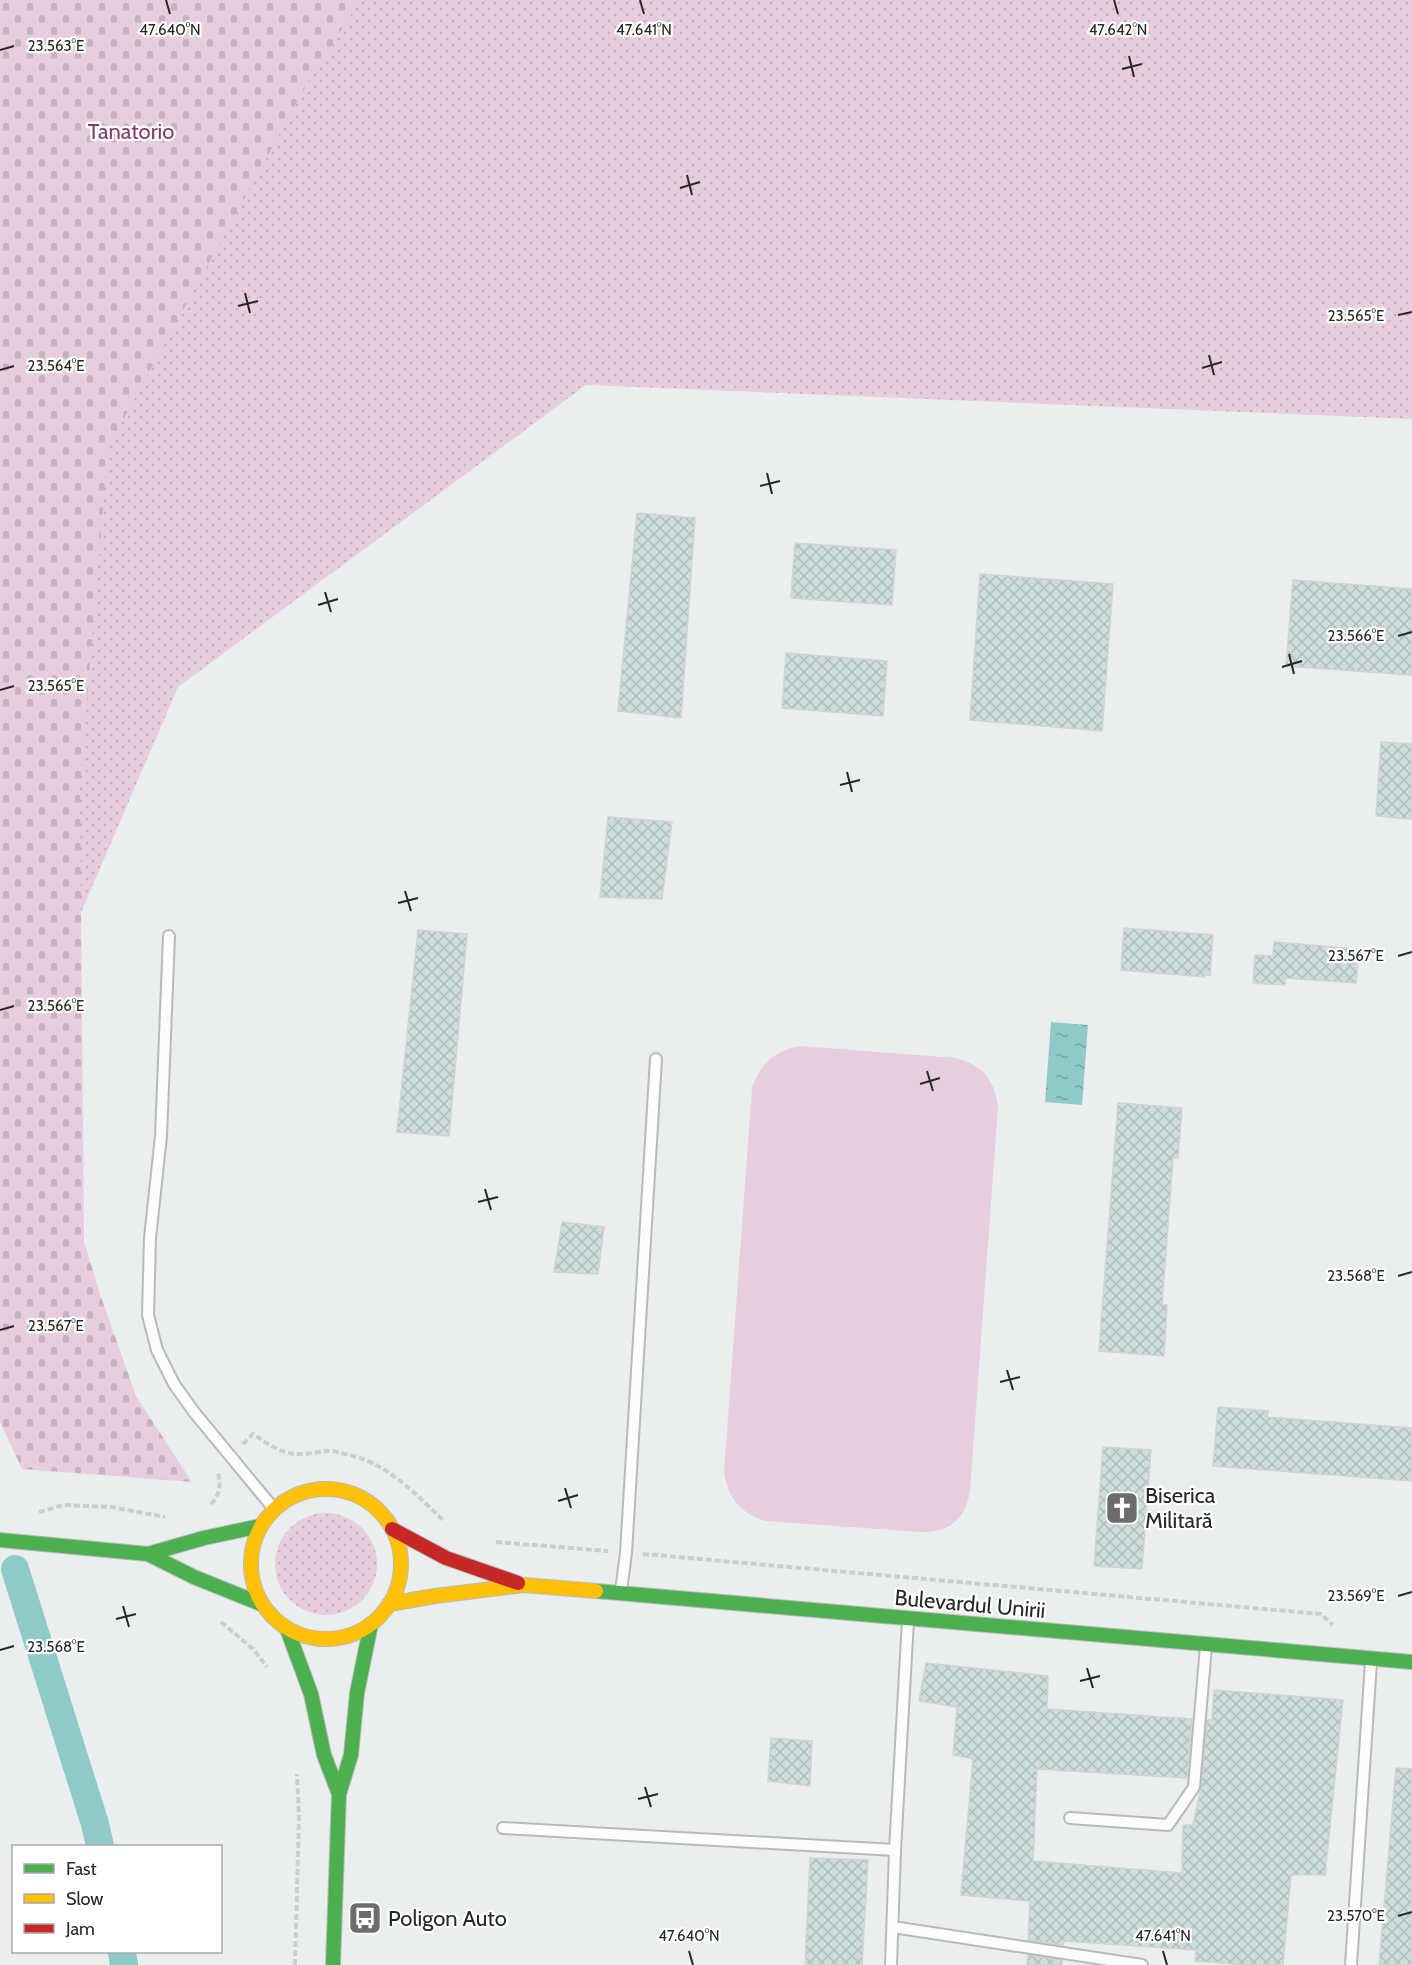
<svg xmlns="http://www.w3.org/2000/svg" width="1412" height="1965" font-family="Cabin,sans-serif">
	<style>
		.grass { fill: url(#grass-dots) }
		.cemetery { fill: url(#cemetery-stones) }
		.green { fill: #e7cede }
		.water { fill: url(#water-ripples) }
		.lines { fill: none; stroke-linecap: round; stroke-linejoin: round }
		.canal { stroke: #90cac8; stroke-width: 28 }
		.building { fill: url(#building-cross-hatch); stroke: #d1d3d3; stroke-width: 1.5 }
		.lane-casing { stroke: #b8baba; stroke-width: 14 }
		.fast-casing { stroke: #b8baba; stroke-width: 16 }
		.slow-casing { stroke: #b8baba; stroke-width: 16 }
		.jam-casing { stroke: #b8baba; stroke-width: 16 }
		.path { stroke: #cdcdcd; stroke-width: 4; stroke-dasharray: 6 3; stroke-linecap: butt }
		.lane { stroke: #fcfcfc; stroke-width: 10 }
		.fast { stroke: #4caf50; stroke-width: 14 }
		.slow { stroke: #ffc107; stroke-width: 14 }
		.jam { stroke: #c62828; stroke-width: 14 }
		.ticks { fill: none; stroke: #262828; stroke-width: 2 }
		.labels { text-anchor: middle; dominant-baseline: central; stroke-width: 4.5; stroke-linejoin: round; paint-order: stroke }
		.park-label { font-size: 22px; fill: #7f3c69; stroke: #fff }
		.poi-label { font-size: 22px; fill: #262828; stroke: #fff; text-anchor: start }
		.street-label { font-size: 22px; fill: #262828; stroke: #fff }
		.ticks-label { font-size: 15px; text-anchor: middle; fill: #262828; stroke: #fff; stroke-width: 4.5; stroke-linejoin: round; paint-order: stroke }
	</style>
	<defs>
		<pattern id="grass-dots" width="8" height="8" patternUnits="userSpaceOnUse" patternTransform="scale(1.5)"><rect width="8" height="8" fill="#e7cede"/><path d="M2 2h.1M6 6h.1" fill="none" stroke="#c6b1be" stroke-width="1.8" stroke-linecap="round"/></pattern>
		<pattern id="cemetery-stones" width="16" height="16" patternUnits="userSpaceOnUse" patternTransform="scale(1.5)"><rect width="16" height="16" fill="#e7cede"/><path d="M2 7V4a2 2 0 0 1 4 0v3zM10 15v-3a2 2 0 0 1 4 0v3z" fill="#c6b1be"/></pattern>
		<pattern id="water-ripples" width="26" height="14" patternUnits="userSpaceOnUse" patternTransform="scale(1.5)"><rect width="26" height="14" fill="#90cac8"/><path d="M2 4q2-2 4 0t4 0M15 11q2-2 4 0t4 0" fill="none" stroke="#75a4a2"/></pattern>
		<pattern id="building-cross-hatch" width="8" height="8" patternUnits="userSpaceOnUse" patternTransform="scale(1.5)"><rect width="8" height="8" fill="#ccdddc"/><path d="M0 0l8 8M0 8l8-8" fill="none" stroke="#afbebd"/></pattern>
	</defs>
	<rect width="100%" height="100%" fill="#ebeeee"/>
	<!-- grass -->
	<path class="grass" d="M0 0H1412V419L586 385 178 687 0 1101Z
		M275 1564a51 51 0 1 1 102 0a51 51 0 1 1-102 0Z"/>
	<!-- cemetery -->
	<path class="cemetery" d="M0 0H360L303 91 108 447 80 785 84 1241 99 1291 136 1396 192 1482 22 1469 0 1422Z"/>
	<!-- green -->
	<path class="green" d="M801 1046 956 1058C982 1065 995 1080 998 1107L970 1491C965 1519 951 1532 921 1532L765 1521C740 1513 728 1498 724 1472L752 1088C760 1064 775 1050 801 1046Z"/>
	<!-- water -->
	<path class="water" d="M1051 1022 1088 1025 1082 1105 1045 1102Z"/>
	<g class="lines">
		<!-- canal -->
		<path class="canal" d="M15 1569 95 1824 100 1846
			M122 1952 124 1965"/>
	</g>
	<!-- building -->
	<path class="building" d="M637 513 695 518 681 718 618 711Z
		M795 543 896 550 892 605 791 598Z
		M980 574 1113 584 1102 731 970 720Z
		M1293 580 1412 589V675L1286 666Z
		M786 653 887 661 883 716 782 708Z
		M1381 742 1412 744V819L1376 816Z
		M608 817 672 822 662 899 600 897Z
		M1124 928 1213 935 1210 975H1204L1205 977 1121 970Z
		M418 930 467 934 449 1136 397 1132Z
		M1274 942 1359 949 1356 983 1285 978V985L1253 983 1255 955 1273 956Z
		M1118 1103 1182 1108 1178 1158H1173L1162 1305H1167L1164 1356 1099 1351Z
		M562 1222 604 1227 598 1274 554 1272Z
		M1218 1407 1268 1411 1267 1417 1412 1428V1481L1213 1466Z
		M1103 1447 1151 1450 1142 1569 1094 1566Z
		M926 1663 1048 1676 1047 1709 1192 1719 1187 1778 1037 1769 1033 1861 1182 1873 1183 1825H1193L1201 1788 1207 1720H1212L1214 1690 1343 1700 1325 1875H1291L1283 1965H1245L1195 1961 1196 1950 1064 1941 1063 1945 1028 1940 1030 1901 961 1895 973 1759 953 1755 957 1707 919 1701Z
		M771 1738 812 1741 810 1786 768 1781Z
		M1396 1768 1412 1769V1965H1379Z
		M810 1858 868 1860 862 1965H805Z
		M1028 1955 1062 1960V1965H1027Z"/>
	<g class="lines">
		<defs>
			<path id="lane" d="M169 936 161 1136 150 1238 148 1315 157 1350 174 1384 194 1412 274 1509
				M621 1591 626 1553 656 1059
				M1070 1818 1168 1825 1194 1787 1206 1646
				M503 1828 895 1850
				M893 1927 1142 1965
				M891 1965 895 1850 908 1620
				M1351 1965 1371 1662"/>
			<path id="fast" d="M0 1540 148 1554 204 1538 260 1526
				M148 1554 194 1577 261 1604
				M596 1591 1412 1662
				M287 1629 311 1694 324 1755 339 1794
				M333 1965 339 1794 351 1755 357 1693 371 1624"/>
			<path id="slow" d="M251 1564a75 75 0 1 1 150 0a75 75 0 1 1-150 0Z
				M389 1604 435 1596 524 1585 596 1591"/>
			<path id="jam" d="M392 1529 446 1558 518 1583"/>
		</defs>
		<!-- lane casing -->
		<use href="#lane" class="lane-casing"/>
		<!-- fast casing -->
		<use href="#fast" class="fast-casing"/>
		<!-- slow casing -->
		<use href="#slow" class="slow-casing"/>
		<!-- jam casing -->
		<use href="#jam" class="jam-casing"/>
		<!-- path -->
		<path class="path" d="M243 1444 253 1434C268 1444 281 1454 300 1454 310 1454 321 1451 332 1451 338 1452 344 1454 350 1455 390 1465 415 1494 444 1521
			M211 1504C220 1495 221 1485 218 1473
			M39 1512 63 1505 111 1507 165 1517
			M496 1542 608 1551
			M643 1554 1321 1614 1333 1625
			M221 1622 253 1649 267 1667
			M295 1965 299 1817 297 1774"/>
		<!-- lane -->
		<use href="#lane" class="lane"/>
		<!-- fast -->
		<use href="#fast" class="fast"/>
		<!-- slow -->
		<use href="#slow" class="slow"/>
		<!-- jam -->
		<use href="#jam" class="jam"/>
	</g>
	<!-- ticks -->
	<path class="ticks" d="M166 0 170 14M640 0 644 14M1114 0 1118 14M0 50 14 46M1129 56 1134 77M1122 69 1142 64M687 175 692 195M680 188 700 182M245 293 250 313M238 306 258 301M1398 315 1412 312M1209 355 1214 375M1202 368 1222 362M0 370 14 366M767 473 772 494M760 486 780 481M325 592 331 612M318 605 338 599M1398 636 1412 632M1289 654 1294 674M1282 667 1302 661M0 690 14 686M847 772 852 792M840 785 860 780M405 891 411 911M398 903 418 898M1398 956 1412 952M0 1010 14 1006M927 1071 933 1091M920 1084 940 1078M485 1189 491 1210M478 1202 498 1197M1398 1276 1412 1272M0 1330 14 1326M1007 1370 1013 1390M1000 1382 1020 1377M565 1488 571 1508M558 1501 578 1495M1398 1596 1412 1592M123 1606 129 1627M116 1619 136 1614M0 1650 14 1646M1087 1668 1093 1688M1080 1681 1100 1676M645 1787 651 1807M638 1799 658 1794M1398 1916 1412 1912M689 1951 693 1965M1163 1951 1167 1965"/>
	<!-- icons -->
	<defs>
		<symbol id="church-square" viewBox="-11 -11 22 22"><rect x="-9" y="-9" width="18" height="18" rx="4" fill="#6b6d6d" stroke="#fff"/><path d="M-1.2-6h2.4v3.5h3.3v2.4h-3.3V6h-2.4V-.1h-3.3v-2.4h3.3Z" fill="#fff"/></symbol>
		<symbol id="bus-square" viewBox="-11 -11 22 22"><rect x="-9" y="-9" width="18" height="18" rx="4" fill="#6b6d6d" stroke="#fff"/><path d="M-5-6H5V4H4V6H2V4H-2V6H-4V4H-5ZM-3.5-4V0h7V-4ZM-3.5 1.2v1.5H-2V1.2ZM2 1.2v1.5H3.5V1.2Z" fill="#fff"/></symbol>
	</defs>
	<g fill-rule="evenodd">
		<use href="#church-square" x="1103" y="1489" width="38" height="38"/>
		<use href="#bus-square" x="346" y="1899" width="38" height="38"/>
	</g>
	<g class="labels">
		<!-- park labels -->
		<g class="park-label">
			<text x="131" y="131">Tanatorio</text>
		</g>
		<!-- poi labels -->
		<g class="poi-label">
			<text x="1145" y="1495">Biserica<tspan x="1145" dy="25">Militară</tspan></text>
			<text x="388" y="1918">Poligon Auto</text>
		</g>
		<!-- street labels -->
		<g class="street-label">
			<text transform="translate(970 1604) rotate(5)">Bulevardul Unirii</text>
		</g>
	</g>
	<g class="ticks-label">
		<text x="170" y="35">47.640°N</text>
		<text x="644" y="35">47.641°N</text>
		<text x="1118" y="35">47.642°N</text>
		<text x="56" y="51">23.563°E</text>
		<text x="1356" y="321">23.565°E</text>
		<text x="56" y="371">23.564°E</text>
		<text x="1356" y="641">23.566°E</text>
		<text x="56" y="691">23.565°E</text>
		<text x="1356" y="961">23.567°E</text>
		<text x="56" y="1011">23.566°E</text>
		<text x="1356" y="1281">23.568°E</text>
		<text x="56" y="1331">23.567°E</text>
		<text x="1356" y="1601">23.569°E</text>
		<text x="56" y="1652">23.568°E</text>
		<text x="1356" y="1921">23.570°E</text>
		<text x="689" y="1941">47.640°N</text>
		<text x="1163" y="1941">47.641°N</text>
	</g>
	<!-- legend -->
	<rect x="12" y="1845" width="210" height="108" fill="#ffffff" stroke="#a8a9a9" stroke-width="1.5"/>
	<rect x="24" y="1864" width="30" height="9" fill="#4caf50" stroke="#a8a9a9" stroke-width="1.5"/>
	<text x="66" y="1875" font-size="18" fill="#262828">Fast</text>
	<rect x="24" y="1894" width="30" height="9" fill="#ffc107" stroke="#a8a9a9" stroke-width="1.5"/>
	<text x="66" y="1905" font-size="18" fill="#262828">Slow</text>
	<rect x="24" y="1924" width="30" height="9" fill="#c62828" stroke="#a8a9a9" stroke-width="1.5"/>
	<text x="66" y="1935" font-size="18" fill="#262828">Jam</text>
</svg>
